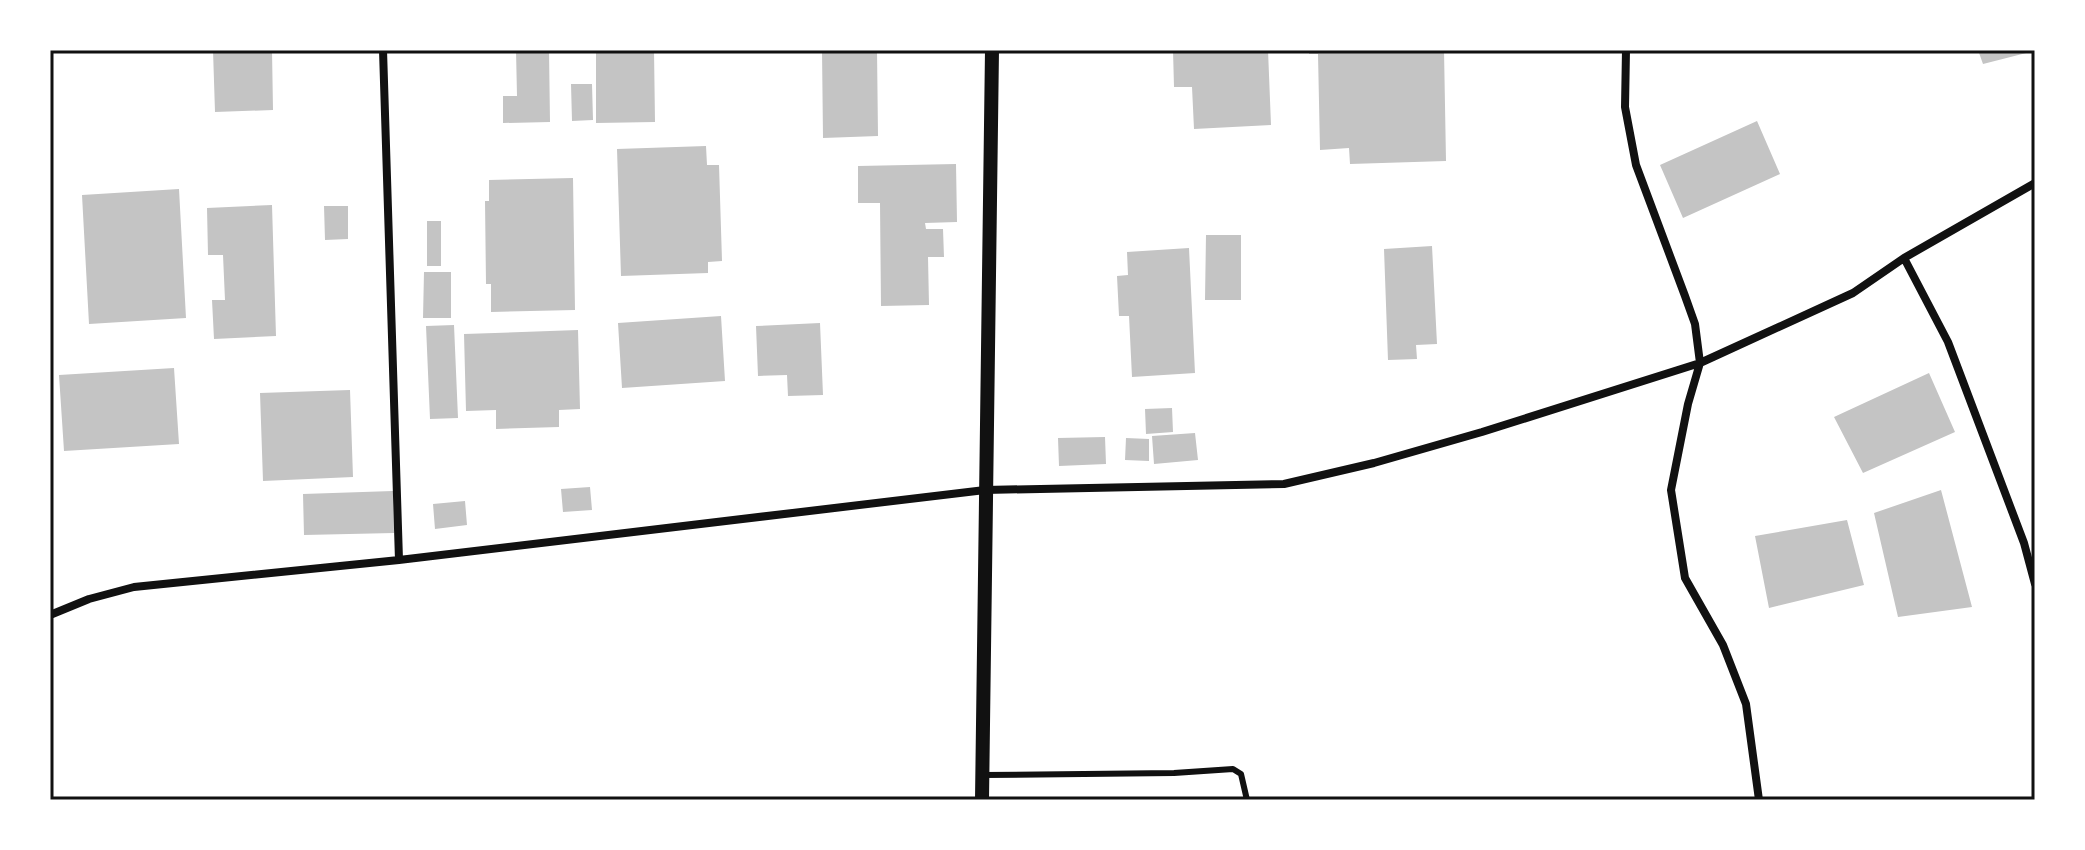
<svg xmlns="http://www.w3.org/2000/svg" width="2085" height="850" font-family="Inter,sans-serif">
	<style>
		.building { fill: #c4c4c4 }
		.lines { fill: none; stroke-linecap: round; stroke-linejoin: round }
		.service { stroke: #111; stroke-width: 6 }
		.minor { stroke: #111; stroke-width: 8 }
		.tertiary { stroke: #111; stroke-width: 14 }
		.neatline { fill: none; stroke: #111; stroke-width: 3 }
	</style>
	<rect width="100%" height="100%" fill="#fff"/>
	<!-- building -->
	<path class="building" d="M213 50H272L273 110 215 112Z
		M516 50H549L550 122 503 123V96H517Z
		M596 50H654L655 122 596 123Z
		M822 50H877L878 136 823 138Z
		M1173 50H1268L1271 125 1194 129 1192 87H1174Z
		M1309 50H1444L1446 161 1350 164 1349 148 1320 150 1318 54H1309Z
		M1978 50H2034V51L1983 64Z
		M571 84H592L593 120 572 121Z
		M1757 121 1780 174 1683 218 1660 165Z
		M706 146 707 165H719L722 261 708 262V273L621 276 617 149Z
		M956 164 957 222 925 223 926 229H943L944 257H928L929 305 881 306 880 203H858V166Z
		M573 178 575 310 491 312V284H486L485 201H489V180Z
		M179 189 186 318 89 324 82 195Z
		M272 205 276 336 214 339 212 300H225L223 255H208L207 208Z
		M324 206H348V239L325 240Z
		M427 221H441V266H427Z
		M1206 235H1241V300H1205Z
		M1432 246 1437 344 1416 345 1417 359 1388 360 1384 249Z
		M1189 248 1195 373 1132 377 1129 316H1119L1117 276 1128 275 1127 252Z
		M424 272H451V318H423Z
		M721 316 725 381 622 388 618 323Z
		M820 323 823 395 788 396 787 375 758 376 756 326Z
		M454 325 458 418 430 419 426 326Z
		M578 330 580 409 559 410V427L496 429V410L466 411 464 334Z
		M174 368 179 444 64 451 59 375Z
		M1929 373 1955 432 1863 473 1834 417Z
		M350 390 353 477 263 481 260 393Z
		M1172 408 1173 432 1146 434 1145 409Z
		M1195 433 1198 460 1154 464 1152 436Z
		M1105 437 1106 464 1059 466 1058 438Z
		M1126 438 1149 439V461L1125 460Z
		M590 487 592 510 563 512 561 489Z
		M1941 490 1972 607 1898 617 1874 513Z
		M393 491 394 533 304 535 303 494Z
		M465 501 467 525 435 529 433 504Z
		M1847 520 1864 585 1769 608 1755 536Z"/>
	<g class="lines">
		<!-- service -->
		<path class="service" d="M983 775 1174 773 1233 769 1241 774 1247 800"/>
		<!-- minor -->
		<path class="minor" d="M383 50 399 560
			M1626 50 1625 107 1636 165 1685 296 1695 324 1700 363 1688 404 1671 490 1685 578 1723 645 1746 704 1759 800
			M1904 258 1948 342 2024 543 2035 584
			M50 615 89 599 134 587 399 560 985 490 1284 484 1374 463 1482 432 1700 363 1853 293 1904 258 2035 183"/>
		<!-- tertiary -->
		<path class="tertiary" d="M982 800 992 50"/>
	</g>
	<!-- border -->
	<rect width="2085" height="850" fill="none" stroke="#ffffff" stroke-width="104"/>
	<rect x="52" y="52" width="1981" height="746" class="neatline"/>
</svg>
